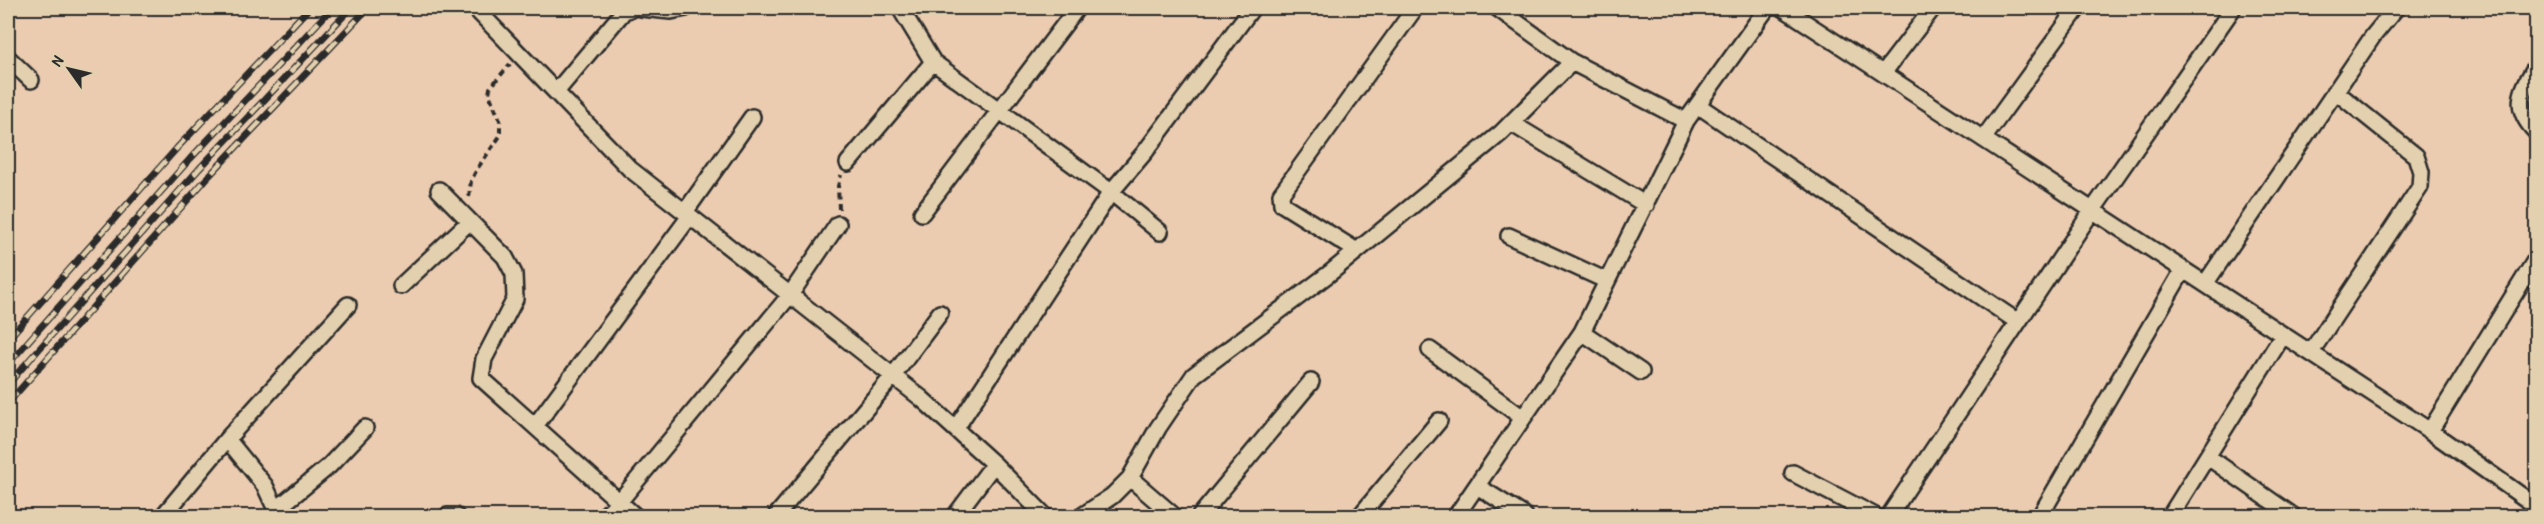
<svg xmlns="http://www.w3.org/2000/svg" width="2544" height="524" font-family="'Patrick Hand',sans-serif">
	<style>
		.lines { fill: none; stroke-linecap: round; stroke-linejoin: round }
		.street-casing { stroke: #2b2b2b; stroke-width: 20 }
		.path { stroke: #2b2b2b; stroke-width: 4; stroke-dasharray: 6 4.5; stroke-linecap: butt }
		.street { stroke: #e3d0ae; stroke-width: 15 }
		.rail-casing { stroke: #2b2b2b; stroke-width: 7 }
		.rail { stroke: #e3d0ae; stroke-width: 4.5; stroke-dasharray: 14; stroke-linecap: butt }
	</style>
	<rect width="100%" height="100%" fill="#ebccb0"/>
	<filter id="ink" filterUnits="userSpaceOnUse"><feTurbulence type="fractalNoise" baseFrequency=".0167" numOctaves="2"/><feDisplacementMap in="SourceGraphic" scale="12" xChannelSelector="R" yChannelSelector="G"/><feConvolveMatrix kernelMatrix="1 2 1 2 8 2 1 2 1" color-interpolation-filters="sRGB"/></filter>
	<g filter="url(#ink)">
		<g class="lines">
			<defs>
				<path id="street" d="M475 8 630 169 921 398 994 464 1045 516
					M641 8 671 11 686 8
					M900 8 933 62 1111 192 1160 232
					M1497 8 1572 62 1686 121
					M1783 8 2430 431 2536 506
					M8 58 31 80
					M2536 66C2521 91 2512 108 2536 132
					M1884 72 1933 8
					M556 92 624 11 633 8
					M1699 106 2018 322
					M1511 123 1646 205
					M1983 139 2078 8
					M848 163 933 62
					M439 190 505 257 514 274 515 299 484 359 481 378 635 516
					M685 212 752 117
					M922 213 1077 8
					M1509 236 1607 281
					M1357 251 1282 204 1281 194 1415 8
					M2205 284 2373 36 2396 8
					M401 286 469 222
					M1582 332 1641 372
					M1430 350 1523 418
					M2311 352 2420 187 2421 172 2416 156 2335 91
					M535 426 690 216
					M956 428 1111 192 1145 152 1252 8
					M2430 431 2536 259
					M227 439 348 305
					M2208 457 2293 516
					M1793 473 1875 516
					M1130 478 1174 516
					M1477 486 1525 516
					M277 509 329 466 365 428
					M163 516 227 439 265 486 279 516
					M447 516H456
					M604 516 619 502 790 295 838 224
					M776 516 893 376 940 313
					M955 516 994 464
					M1082 516 1112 496 1130 478 1158 428 1194 375 1330 273 1501 133 1572 62
					M1200 516 1311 382
					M1360 516 1439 421
					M1456 516 1582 332 1686 121 1767 8
					M1889 516 2092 211 2233 8
					M2040 516 2183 270
					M2170 516 2283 335"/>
			</defs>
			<!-- street casing -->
			<use href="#street" class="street-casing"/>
			<!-- path -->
			<path class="path" d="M469 197 471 181 477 169 500 136V120L489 94 490 88 510 64
				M839 209 838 186 841 175"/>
			<!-- street -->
			<use href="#street" class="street"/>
			<defs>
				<path id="rail" d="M8 339 177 148 309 8
					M8 364 190 159 332 8
					M8 384 199 169 351 8
					M8 403 208 177 368 8"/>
			</defs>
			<!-- rail casing -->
			<use href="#rail" class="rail-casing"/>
			<!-- rail -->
			<use href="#rail" class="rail"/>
		</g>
	</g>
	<!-- margin -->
	<rect width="2544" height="524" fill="none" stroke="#e3d0ae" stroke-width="30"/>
	<rect x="15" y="15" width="2514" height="494" fill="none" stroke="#2b2b2b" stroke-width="2" filter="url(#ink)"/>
	<!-- north arrow -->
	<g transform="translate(69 69) rotate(304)" stroke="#e3d0ae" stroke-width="4.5" paint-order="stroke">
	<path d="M0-4.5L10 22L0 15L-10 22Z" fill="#2b2b2b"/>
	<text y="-9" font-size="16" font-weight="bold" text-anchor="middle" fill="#2b2b2b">N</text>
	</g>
</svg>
